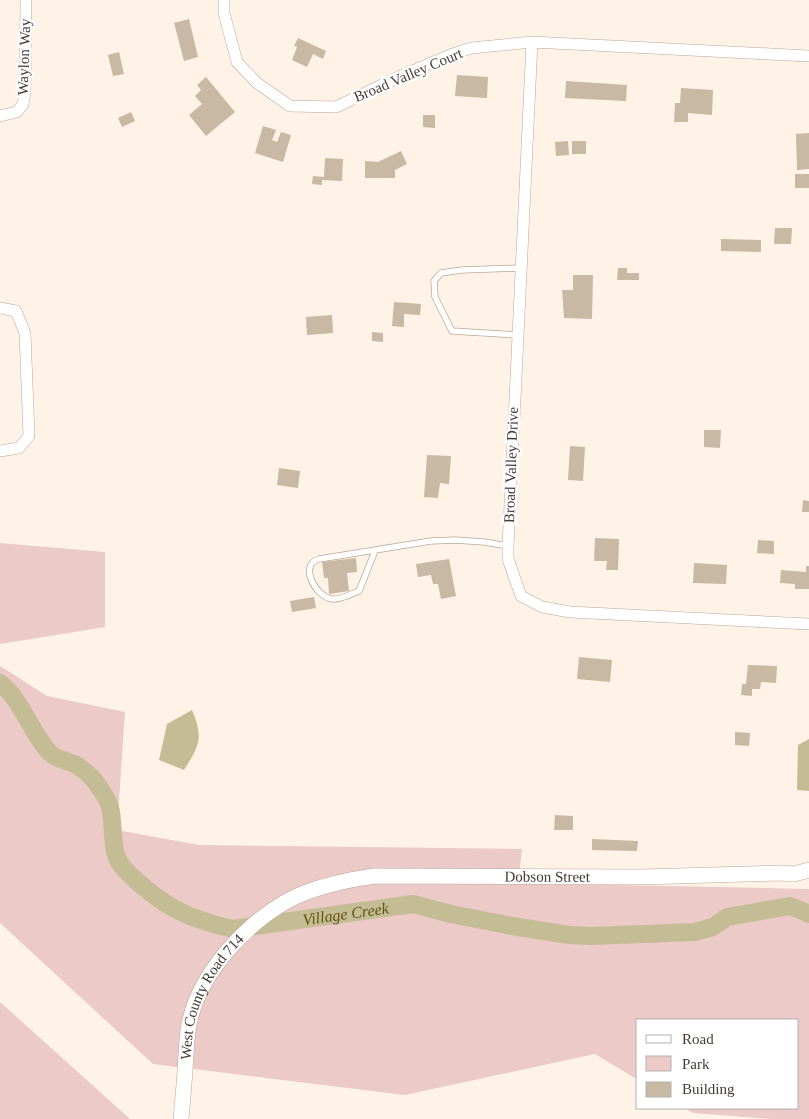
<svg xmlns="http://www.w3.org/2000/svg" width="809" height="1119" font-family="'Times New Roman',serif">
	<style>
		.green { fill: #ebcac7 }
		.water { fill: #c4bc94 }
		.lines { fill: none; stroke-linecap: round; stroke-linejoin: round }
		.river { stroke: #c4bc94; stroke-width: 18 }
		.building { fill: #c7b9a4 }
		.lane-casing { stroke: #bba797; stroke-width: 7 }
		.street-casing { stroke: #bba797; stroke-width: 12 }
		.secondary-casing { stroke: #bba797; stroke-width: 16 }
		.lane { stroke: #fff; stroke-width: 5.5 }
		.street { stroke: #fff; stroke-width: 11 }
		.secondary { stroke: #fff; stroke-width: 15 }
		.labels { text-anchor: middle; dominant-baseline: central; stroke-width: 5; stroke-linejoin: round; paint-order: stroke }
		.street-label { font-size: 15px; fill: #443b34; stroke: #fff }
		.water-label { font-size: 16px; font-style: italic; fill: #605210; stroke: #fff }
	</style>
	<rect width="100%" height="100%" fill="#fff2e7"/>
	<!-- green -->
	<path class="green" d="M0 543 105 552V627L0 644Z
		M0 666 47 696 125 712 117 830 199 845 522 849 518 883 809 889V1119H772L693 1113 684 1108H798V1020H638V1080L595 1054 405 1095 153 1064 0 923Z
		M0 1002 130 1119H0Z"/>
	<!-- water -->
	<path class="water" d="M192 710C204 738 199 746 184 770L159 760 167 724Z
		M809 739V791L797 790 798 745Z"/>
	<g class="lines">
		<!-- river -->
		<path class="river" id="s1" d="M0 683C23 701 30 732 50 753 57 760 69 761 78 766 85 771 95 780 99 787 103 793 109 801 110 807 114 822 111 846 118 860 127 876 162 903 179 911 195 919 215 925 233 929L413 904 451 914 512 926 569 935 591 936 695 932 713 927 727 917 790 906 809 914"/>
	</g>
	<!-- building -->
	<path class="building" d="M189 19 198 57 184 61 174 23Z
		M298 38 326 51 323 59 313 54 307 67 292 60 297 47 294 46Z
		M119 52 124 74 113 76 108 55Z
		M457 75 488 77 487 98 455 96Z
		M206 77 235 112 206 136 189 115 202 104 195 96 201 90 197 85Z
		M566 81 627 85 626 101 565 98Z
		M681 88 713 90 712 115 688 113V122H674L675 103H680Z
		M131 112 135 121 122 127 118 118Z
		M423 115H435V128L423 127Z
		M263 126 276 130 272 140 277 142 281 132 291 135 283 162 255 153Z
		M809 133V169L797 170 796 134Z
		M568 141 569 155 556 156 555 142Z
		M572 141H586V154H572Z
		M401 151 407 164 395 170V178H365V161L378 162Z
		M325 158 343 159 342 181 322 180V185L312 184 313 176 324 177Z
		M795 174H809V188H795Z
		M775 228H792L791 244H774Z
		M721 239 761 240V252L721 251Z
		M618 268H627V273H639V280H617Z
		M573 275H593L592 319 564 318 562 290H573Z
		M394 302 421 304 420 315 404 314V327L392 326Z
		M332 315 333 333 307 335 306 317Z
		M372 332 383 333V342L372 341Z
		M704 430H721L720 448 704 447Z
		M570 446 585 447 583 481 568 480Z
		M427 455 451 456 449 484 440 483 438 498 424 497Z
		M279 468 300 471 298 488 277 485Z
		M803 500 809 501V512H802Z
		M595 538 619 539 618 570H606L607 561H594Z
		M758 540 774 541V554L757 553Z
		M356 558 357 572 347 573 349 591 329 594 328 578H324L322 562Z
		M449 559 456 596 441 599 438 584H433L431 575 418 577 416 564Z
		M694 563 727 565 726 584 693 583Z
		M806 566H809V589H795V584L780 583 781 570 806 572Z
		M314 597 316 608 292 612 290 601Z
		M579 657 612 660 610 682 577 679Z
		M748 665 777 666 776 683 761 682 760 689H752V696L741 695 742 684H746Z
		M735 732 750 733 749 746 735 745Z
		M555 815 573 816V830H554Z
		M592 839 638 841 637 851 592 850Z"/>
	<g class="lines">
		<defs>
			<path id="lane" d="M517 335 452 331 435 297 434 281 441 273 462 270 520 268
				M375 551 359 591C351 594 341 600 332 599 316 597 298 565 319 559L431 541 455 540 484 542 508 546"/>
			<path id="street" d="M224 0V13L237 62 257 83 290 106 336 107 405 74 450 55 471 48 532 42 809 56
				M532 42 508 546V559L521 596 542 607 570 612 809 624
				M0 116 17 112 23 104 25 93 26 0
				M0 308 16 311 25 333 29 436 19 448 0 451"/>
			<g id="secondary">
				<path id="s2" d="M181 1119C183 1097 185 1076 186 1054 187 1043 187 1031 190 1020 201 972 245 925 287 901 313 887 346 880 375 876L641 877 782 873 794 874 809 870"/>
			</g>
		</defs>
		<!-- lane casing -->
		<use href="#lane" class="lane-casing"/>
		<!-- street casing -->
		<use href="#street" class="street-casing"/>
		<!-- secondary casing -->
		<use href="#secondary" class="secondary-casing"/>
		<!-- lane -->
		<use href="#lane" class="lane"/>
		<!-- street -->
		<use href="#street" class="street"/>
		<!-- secondary -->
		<use href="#secondary" class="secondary"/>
	</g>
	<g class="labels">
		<!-- street labels -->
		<g class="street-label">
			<text transform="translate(24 57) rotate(-88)">Waylon Way</text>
			<text transform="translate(408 75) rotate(-23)">Broad Valley Court</text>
			<text transform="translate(511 465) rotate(-88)">Broad Valley Drive</text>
			<text stroke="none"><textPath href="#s2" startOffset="521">Dobson Street</textPath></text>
			<text stroke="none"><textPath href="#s2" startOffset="129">West County Road 714</textPath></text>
		</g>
		<!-- water labels -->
		<g class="water-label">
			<text stroke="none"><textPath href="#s1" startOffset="475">Village Creek</textPath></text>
		</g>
	</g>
	<!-- legend -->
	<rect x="636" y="1019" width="162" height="90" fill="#ffffff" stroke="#b4b1ae"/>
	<rect x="646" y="1035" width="25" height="8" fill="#ffffff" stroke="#b4b1ae"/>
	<text x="682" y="1044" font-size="15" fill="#443b34">Road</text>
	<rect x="646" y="1056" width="25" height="15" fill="#ebcac7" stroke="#b4b1ae"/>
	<text x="682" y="1069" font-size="15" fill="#443b34">Park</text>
	<rect x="646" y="1082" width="25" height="15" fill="#c7b9a4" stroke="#b4b1ae"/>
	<text x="682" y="1094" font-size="15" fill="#443b34">Building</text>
</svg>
